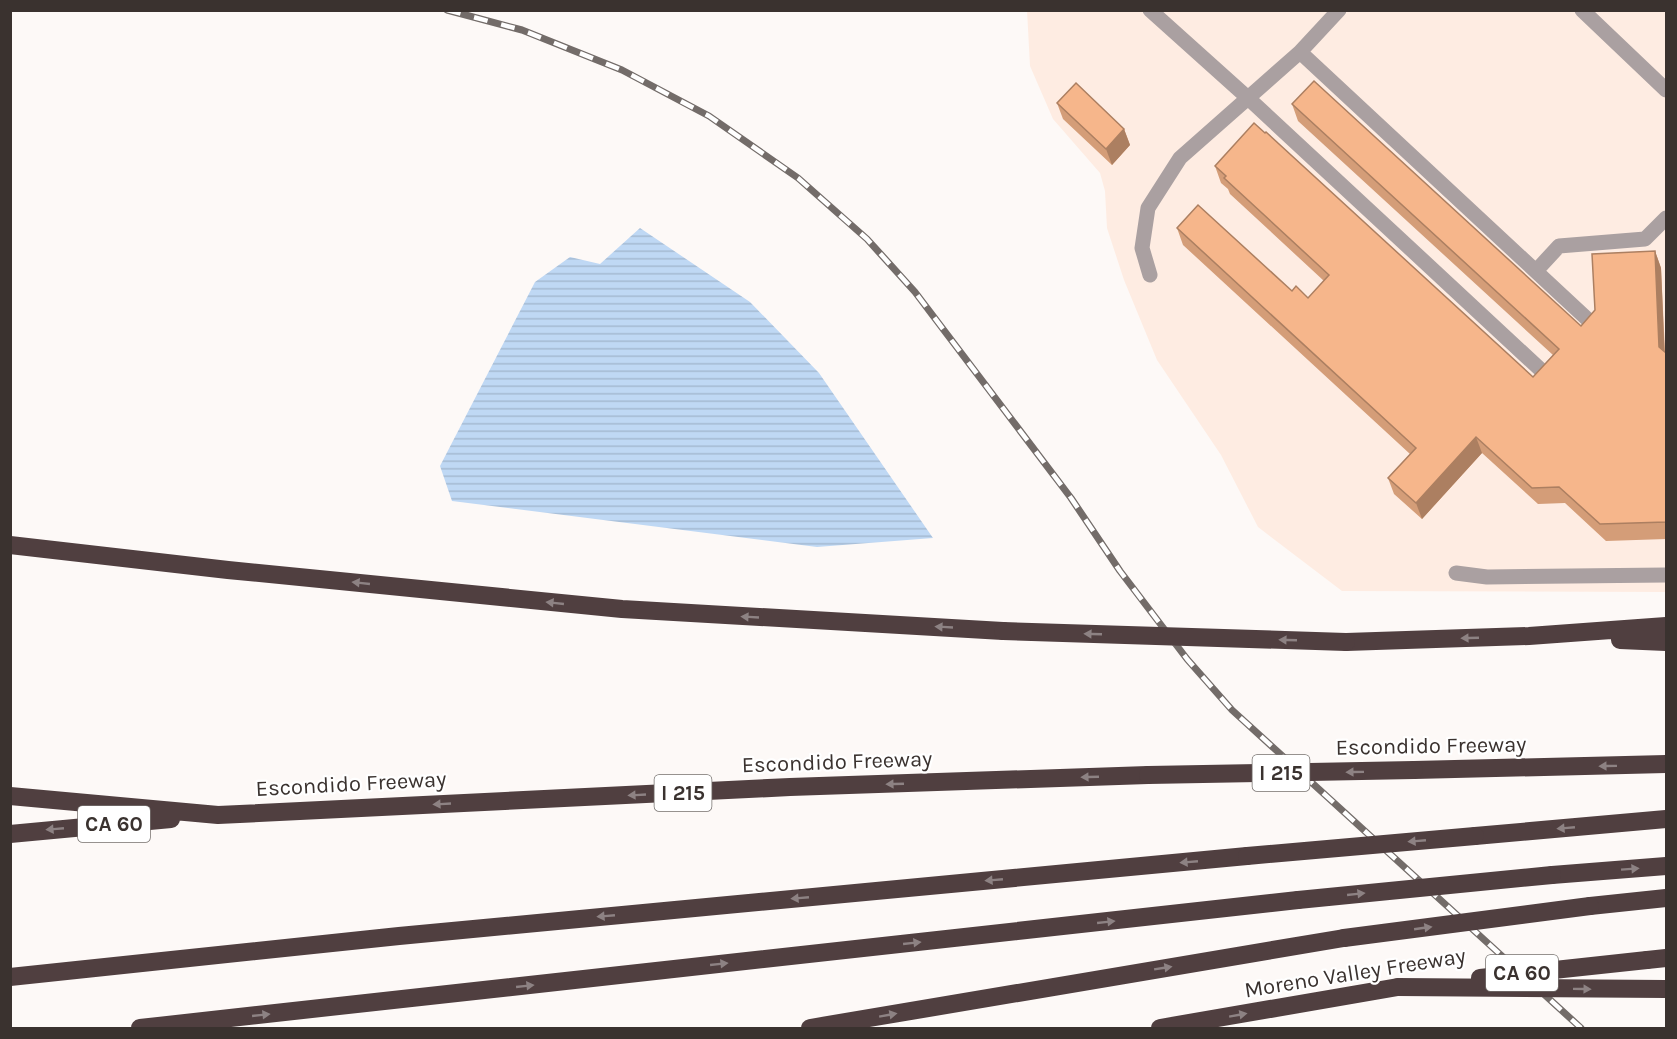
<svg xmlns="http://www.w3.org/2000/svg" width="1677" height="1039" font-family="Karla,sans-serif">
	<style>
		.commercial { fill: #feece2 }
		.water { fill: url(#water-rules) }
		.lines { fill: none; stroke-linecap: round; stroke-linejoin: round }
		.service { stroke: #aaa0a1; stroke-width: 15 }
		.motorway { stroke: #503f40; stroke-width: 18 }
		.rail-casing { stroke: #736c69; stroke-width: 7 }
		.rail { stroke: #fff; stroke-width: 4.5; stroke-dasharray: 14; stroke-linecap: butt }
		.motorway-bridge { stroke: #503f40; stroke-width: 18 }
		.wall { fill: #d49d78 }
		.shaded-wall { fill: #ac7f61 }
		.building { fill: #f6b68b; stroke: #ac7f61; stroke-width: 1.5 }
		.oneway { fill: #8d8283 }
		.labels { text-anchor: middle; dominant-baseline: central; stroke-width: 4.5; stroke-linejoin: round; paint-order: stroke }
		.shield { fill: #fff; stroke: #75706d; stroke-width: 1.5 }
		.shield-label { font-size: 21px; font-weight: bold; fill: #3a322f }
		.street-label { font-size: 22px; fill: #3a322f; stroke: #fff }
	</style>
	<defs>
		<pattern id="water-rules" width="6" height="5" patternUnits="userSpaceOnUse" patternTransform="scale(1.5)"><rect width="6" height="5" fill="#bfd8f4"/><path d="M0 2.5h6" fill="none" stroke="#a5bad2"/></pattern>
	</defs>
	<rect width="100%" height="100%" fill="#fdf9f7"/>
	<!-- commercial -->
	<path class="commercial" d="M1027 10 1666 11V592L1342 591 1258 527 1221 455 1157 360 1124 280 1107 228 1105 191 1100 173 1053 119 1030 66Z"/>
	<!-- water -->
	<path class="water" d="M640 228 750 302 819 373 933 538 817 547 452 501 440 466 535 282 570 257 600 264Z"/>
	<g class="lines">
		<!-- service -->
		<path class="service" d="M1150 10 1248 98 1542 371
			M1582 10 1666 90
			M1300 52 1599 330
			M1536 271 1559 246 1645 239 1666 218
			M1150 275 1142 248 1148 208 1180 158 1300 52 1339 10
			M1456 573 1487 577 1666 575"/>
		<!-- motorway -->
		<path class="motorway" d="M10 545 228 570 622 609 1003 631
			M1620 640 1666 642
			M1346 642 1529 636 1666 626
			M1414 770 1666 764
			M10 796 218 815 790 787 1148 775
			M10 834 171 819
			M1475 836 1666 819
			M1552 875 1666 866
			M1590 906 1666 898
			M1647 960 1666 958
			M10 977 399 936 1247 856
			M140 1028 1298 900
			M810 1028 1344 938
			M1160 1028 1398 987"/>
		<defs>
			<path id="rail" d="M447 10 522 30 622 70 709 116 798 178 867 239 915 292 1071 498 1120 571 1187 659 1232 710 1581 1028"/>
		</defs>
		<!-- rail casing -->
		<use href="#rail" class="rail-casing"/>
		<!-- rail -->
		<use href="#rail" class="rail"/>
		<!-- motorway-bridge -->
		<path class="motorway-bridge" d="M1003 631 1346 642
			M1148 775 1414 770
			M1247 856 1475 836
			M1298 900 1552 875
			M1344 938 1590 906
			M1480 978 1647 960
			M1398 987 1666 989"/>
	</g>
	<!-- wall -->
	<path class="wall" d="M1057 103 1124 129 1130 145 1112 165 1063 119Z
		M1292 104 1581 326 1655 251 1661 268 1665 352 1666 353V539L1606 541 1565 503 1538 504 1482 453 1422 519 1394 494 1388 478 1410 454 1183 245 1177 228 1292 291 1308 298 1324 281 1230 194 1228 189 1221 183 1215 166 1533 377 1553 355 1298 121Z"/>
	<!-- shaded-wall -->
	<path class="shaded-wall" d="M1124 129 1130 145 1112 165 1106 149Z
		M1655 251 1661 268 1665 363 1659 347Z
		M1476 437 1482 453 1422 519 1416 503Z"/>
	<!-- building -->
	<path class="building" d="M1314 81 1581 326 1595 310 1592 254 1655 251 1659 347 1666 353V522L1600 524 1559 487 1532 488 1476 437 1416 503 1388 478 1416 448 1177 228 1198 205 1292 291 1296 286 1308 298 1329 275 1224 178 1226 176 1215 166 1254 123 1265 133 1266 132 1533 377 1559 349 1292 104Z
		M1076 83 1124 129 1106 149 1057 103Z"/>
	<!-- one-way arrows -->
	<defs><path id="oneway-solid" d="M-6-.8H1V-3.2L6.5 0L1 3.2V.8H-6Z" transform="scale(1.5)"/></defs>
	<g class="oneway">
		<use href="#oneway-solid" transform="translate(361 583) rotate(-174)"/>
		<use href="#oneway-solid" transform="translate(555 603) rotate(-174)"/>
		<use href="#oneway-solid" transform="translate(750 617) rotate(-177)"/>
		<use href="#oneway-solid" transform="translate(944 627) rotate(-177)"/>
		<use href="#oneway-solid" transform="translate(1093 634) rotate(-178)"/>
		<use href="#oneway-solid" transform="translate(1470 638) rotate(178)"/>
		<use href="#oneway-solid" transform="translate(1288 640) rotate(-178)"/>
		<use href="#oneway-solid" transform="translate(1608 766) rotate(179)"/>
		<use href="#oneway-solid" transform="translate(1355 772) rotate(179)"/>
		<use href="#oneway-solid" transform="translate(1090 777) rotate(178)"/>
		<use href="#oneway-solid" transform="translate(895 784) rotate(178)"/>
		<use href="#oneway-solid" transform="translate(637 795) rotate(177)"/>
		<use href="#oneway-solid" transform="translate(442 804) rotate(177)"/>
		<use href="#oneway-solid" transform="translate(1566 828) rotate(175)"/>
		<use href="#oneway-solid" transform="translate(55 829) rotate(175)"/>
		<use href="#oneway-solid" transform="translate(1417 841) rotate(175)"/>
		<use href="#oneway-solid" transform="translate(1189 862) rotate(175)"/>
		<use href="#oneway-solid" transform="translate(1630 869) rotate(-4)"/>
		<use href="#oneway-solid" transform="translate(994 880) rotate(175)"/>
		<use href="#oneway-solid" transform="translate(1356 894) rotate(-6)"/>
		<use href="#oneway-solid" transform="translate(800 898) rotate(175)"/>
		<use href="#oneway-solid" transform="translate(606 916) rotate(175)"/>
		<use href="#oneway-solid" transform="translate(1106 922) rotate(-6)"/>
		<use href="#oneway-solid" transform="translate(1423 928) rotate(-8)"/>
		<use href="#oneway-solid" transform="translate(912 943) rotate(-6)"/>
		<use href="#oneway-solid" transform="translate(719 964) rotate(-6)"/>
		<use href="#oneway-solid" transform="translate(1163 968) rotate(-9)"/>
		<use href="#oneway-solid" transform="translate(525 986) rotate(-6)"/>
		<use href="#oneway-solid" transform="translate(1582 989) rotate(1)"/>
		<use href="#oneway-solid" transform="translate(261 1015) rotate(-6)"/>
		<use href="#oneway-solid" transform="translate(888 1015) rotate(-10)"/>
		<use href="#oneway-solid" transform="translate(1238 1015) rotate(-10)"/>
	</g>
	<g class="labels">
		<!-- shield labels -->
		<g class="shield">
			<rect x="1252.5" y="755" width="57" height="36" rx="4.5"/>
			<rect x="654.5" y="775" width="57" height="36" rx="4.5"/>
			<rect x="78" y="806" width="72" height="36" rx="4.5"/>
			<rect x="1486" y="955" width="72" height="36" rx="4.5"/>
		</g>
		<g class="shield-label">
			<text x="1281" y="773">I 215</text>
			<text x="683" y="793">I 215</text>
			<text x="114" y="824">CA 60</text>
			<text x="1522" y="973">CA 60</text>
		</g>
		<!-- street labels -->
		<g class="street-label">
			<text transform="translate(1431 746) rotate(-1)">Escondido Freeway</text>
			<text transform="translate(837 762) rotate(-2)">Escondido Freeway</text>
			<text transform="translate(351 784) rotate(-3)">Escondido Freeway</text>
			<text transform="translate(1355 973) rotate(-9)">Moreno Valley Freeway</text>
		</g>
	</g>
	<!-- border -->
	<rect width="1677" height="1039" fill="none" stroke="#3a322f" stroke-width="24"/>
</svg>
